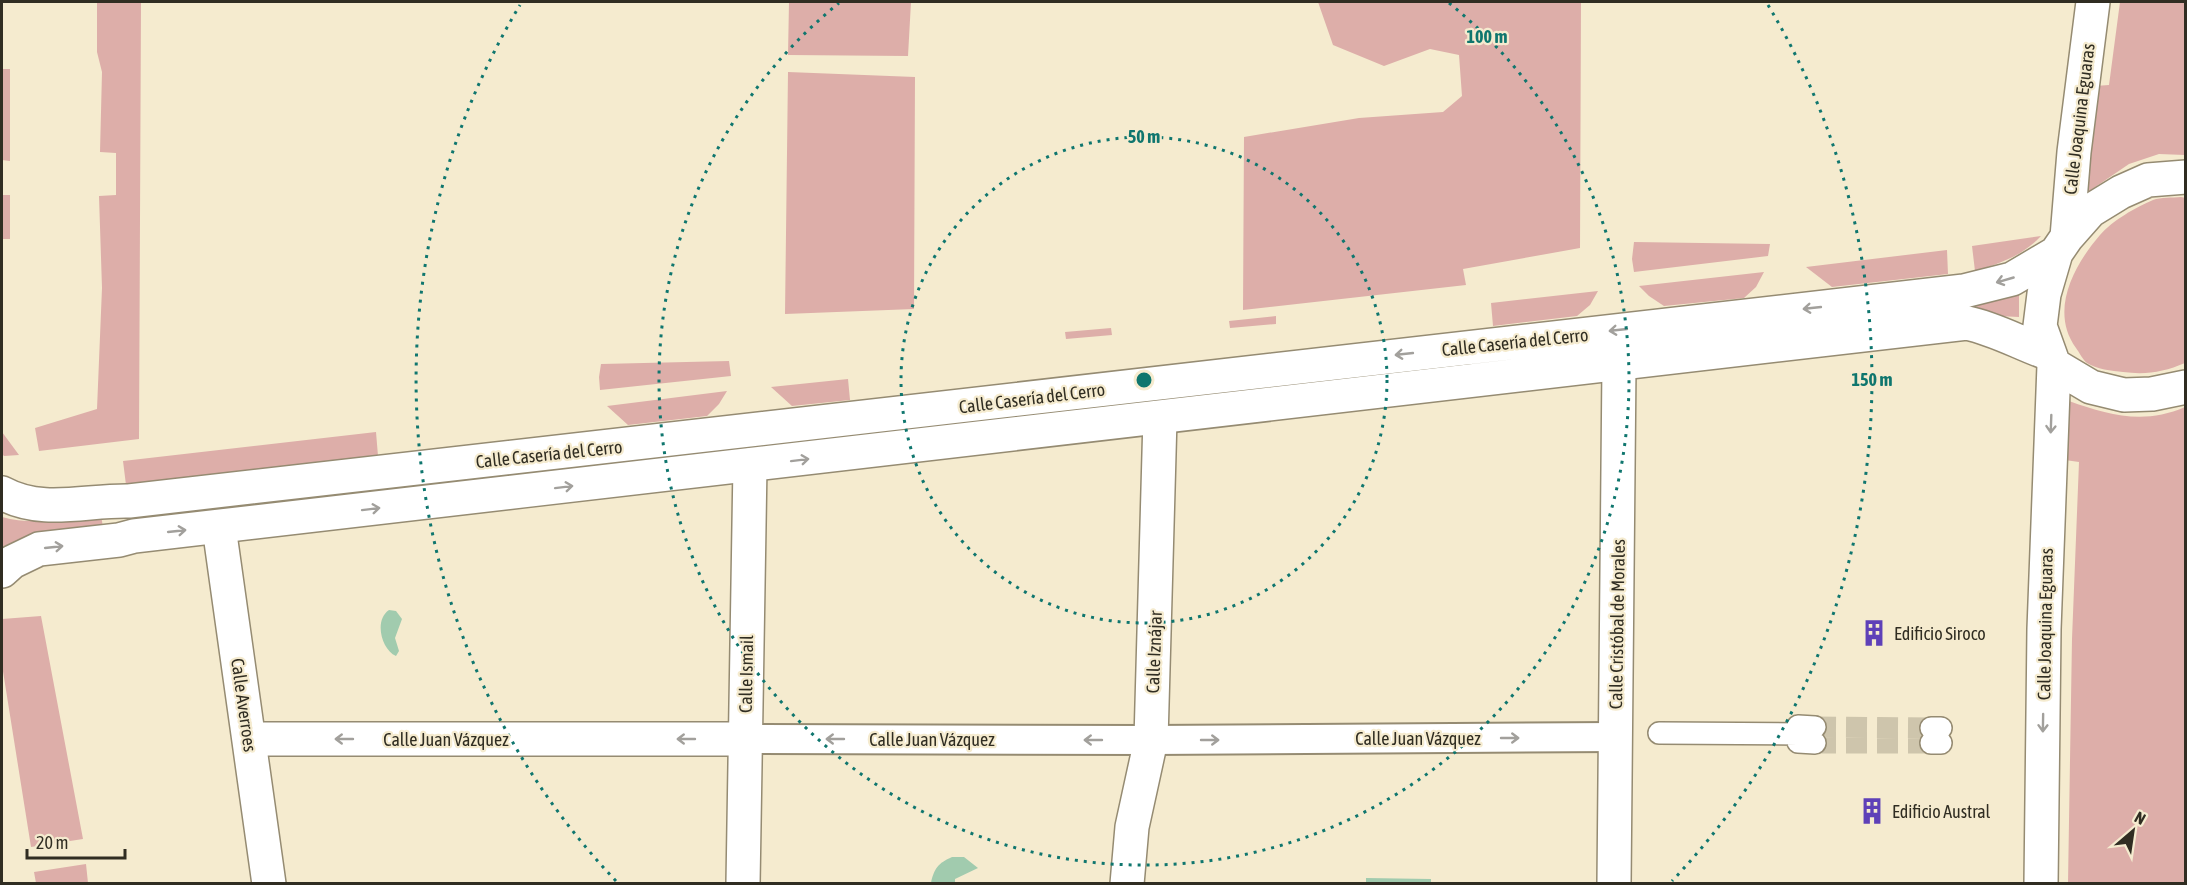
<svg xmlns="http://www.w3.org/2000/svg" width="2187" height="885" font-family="'Asap Condensed',sans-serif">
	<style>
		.green { fill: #ddaea9 }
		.water { fill: #a1cbae }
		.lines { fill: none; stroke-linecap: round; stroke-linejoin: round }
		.pedestrian-tunnel { stroke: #cec5ac; stroke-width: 21; stroke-dasharray: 21 10; stroke-linecap: butt }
		.pedestrian-casing { stroke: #958b72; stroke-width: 24 }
		.minor-casing { stroke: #958b72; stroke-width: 32 }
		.tertiary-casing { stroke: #958b72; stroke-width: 36 }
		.secondary-casing { stroke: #958b72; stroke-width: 36 }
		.pedestrian { stroke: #fff; stroke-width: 21 }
		.minor { stroke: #fff; stroke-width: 28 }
		.tertiary { stroke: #fff; stroke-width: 33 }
		.secondary { stroke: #fff; stroke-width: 33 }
		.oneway { stroke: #a2a09c }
		.ring { fill: none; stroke: #0f766e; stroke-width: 3; stroke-dasharray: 3 6 }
		.labels { text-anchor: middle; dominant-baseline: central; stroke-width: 4.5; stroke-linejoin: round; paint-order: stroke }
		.street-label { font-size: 18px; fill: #302d22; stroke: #f5ebcf }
		.poi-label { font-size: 18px; fill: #302d22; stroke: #f5ebcf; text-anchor: start }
		.centre { fill: #0f766e; stroke: #f5ebcf; stroke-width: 3 }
		.ring-label { font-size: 18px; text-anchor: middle; font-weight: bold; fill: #0f766e; stroke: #f5ebcf; stroke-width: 4.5; stroke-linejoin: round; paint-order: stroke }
	</style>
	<rect width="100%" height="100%" fill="#f5ebcf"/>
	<!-- green -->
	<path class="green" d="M97 2H141L139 439 39 451 35 428 97 409 102 288 99 196 116 195V153L100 152 102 72 97 52Z
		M789 2H911L908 56 788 55Z
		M1318 2H1581L1580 248 1463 269 1466 285 1243 310 1244 137 1359 118 1443 112 1462 96 1459 55 1430 49 1384 66 1333 45Z
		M2120 2H2185V155L2159 154 2129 164 2082 196 2095 86 2109 85Z
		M2 69H10V161L2 160Z
		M788 72 915 77 914 309 785 314Z
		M2 195H10V239H2Z
		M2181 197 2186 198 2185 363C2164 372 2146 375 2123 372 2112 371 2096 369 2087 363 2083 360 2079 352 2076 348 2049 311 2074 265 2100 235 2112 221 2136 207 2153 200 2161 197 2172 198 2181 197Z
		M2041 236C2022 256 2001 263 1975 271L1972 246Z
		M1634 242 1770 244 1768 256 1634 272 1632 259Z
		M1947 250 1948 274 1832 287 1806 267Z
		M1764 272 1756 287 1744 298 1664 306 1649 296 1639 286Z
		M2019 284V317L1977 315 1976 297Z
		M1598 291 1590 305 1577 316 1493 326 1491 303Z
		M1276 316V324L1230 328 1229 321Z
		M1111 328 1112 335 1066 339 1065 332Z
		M729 361 731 376 600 390 599 377 601 364Z
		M848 379 850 400 792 406 771 387Z
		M727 391 719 404 707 416 628 425 607 406Z
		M2069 401C2108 415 2144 425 2185 407V883H2068L2072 639 2079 462 2065 460Z
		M2 432 19 455 4 456 2 454Z
		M376 432 378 456 126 485 123 461Z
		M101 514 103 528C69 532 33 533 2 547V517C34 526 68 518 101 514Z
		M41 616 83 839 31 847 2 665V619Z
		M86 864 88 883H36L34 872Z"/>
	<!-- water -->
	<path class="water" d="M389 610 396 611 402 619 395 638 399 651 396 656C381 649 374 620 389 610Z
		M952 857H964L978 868 955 879V883H931C934 869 938 863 952 857Z
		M1366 878 1431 879V883L1366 884Z"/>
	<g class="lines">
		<!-- pedestrian-tunnel -->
		<path class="pedestrian-tunnel" d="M1815 727 1931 728
			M1815 743H1931"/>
		<defs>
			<path id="pedestrian" d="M1815 727 1798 726V742L1815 743
				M1931 728H1941
				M1659 733 1798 734
				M1931 743H1941"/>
			<path id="minor" d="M745 739 1151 740 1616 737"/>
			<path id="tertiary" d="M219 527 269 884
				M249 739H745
				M743 884 750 465
				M1127 884 1132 827 1151 740 1160 418
				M1614 884 1619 365"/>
			<path id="secondary" d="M2186 177 2148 180 2121 192 2090 211 2067 237 2056 253 2044 294 2040 326 2054 365 2091 387 2124 395 2152 394 2186 387
				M2067 237 2074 152 2093 2
				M2 493C42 515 86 500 129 501L1964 291 2012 279 2056 253
				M2 571 12 562 39 549 119 540 134 536 1967 323C1996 329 2021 344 2050 354
				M2041 884 2044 629 2054 365"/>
		</defs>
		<!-- pedestrian casing -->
		<use href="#pedestrian" class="pedestrian-casing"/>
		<!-- minor casing -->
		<use href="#minor" class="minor-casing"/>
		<!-- tertiary casing -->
		<use href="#tertiary" class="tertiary-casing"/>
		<!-- secondary casing -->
		<use href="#secondary" class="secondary-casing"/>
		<!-- pedestrian -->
		<use href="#pedestrian" class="pedestrian"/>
		<!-- minor -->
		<use href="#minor" class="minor"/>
		<!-- tertiary -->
		<use href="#tertiary" class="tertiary"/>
		<!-- secondary -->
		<use href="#secondary" class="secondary"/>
	</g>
	<!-- one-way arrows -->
	<defs><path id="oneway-shaft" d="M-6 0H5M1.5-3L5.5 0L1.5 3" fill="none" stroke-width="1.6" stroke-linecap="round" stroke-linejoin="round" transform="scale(1.5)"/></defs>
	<g class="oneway">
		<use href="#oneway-shaft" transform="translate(2005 280) rotate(164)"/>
		<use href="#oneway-shaft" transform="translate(1812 308) rotate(174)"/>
		<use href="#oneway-shaft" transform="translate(1618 330) rotate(174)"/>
		<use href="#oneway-shaft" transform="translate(1404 354) rotate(174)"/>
		<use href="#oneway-shaft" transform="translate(2051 424) rotate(92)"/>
		<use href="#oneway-shaft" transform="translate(800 460) rotate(-7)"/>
		<use href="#oneway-shaft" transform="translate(564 487) rotate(-7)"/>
		<use href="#oneway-shaft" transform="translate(371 509) rotate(-7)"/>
		<use href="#oneway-shaft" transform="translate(177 531) rotate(-6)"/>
		<use href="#oneway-shaft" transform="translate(54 547) rotate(-6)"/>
		<use href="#oneway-shaft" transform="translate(2043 723) rotate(91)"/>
		<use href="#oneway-shaft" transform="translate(1510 738)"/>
		<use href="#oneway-shaft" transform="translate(344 739) rotate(180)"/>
		<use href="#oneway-shaft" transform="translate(686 739) rotate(180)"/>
		<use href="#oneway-shaft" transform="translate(835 739) rotate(-180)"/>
		<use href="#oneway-shaft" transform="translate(1093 740) rotate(-180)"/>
		<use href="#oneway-shaft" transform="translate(1210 740)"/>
	</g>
	<!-- distance rings -->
	<g class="ring">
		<circle cx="1144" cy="380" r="243"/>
		<path d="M1449 3A485 485 0 1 1 839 3"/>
		<path d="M616 881A728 728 0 0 1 520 5M1768 5A728 728 0 0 1 1672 881"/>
	</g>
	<!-- icons -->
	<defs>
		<symbol id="building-bare" viewBox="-9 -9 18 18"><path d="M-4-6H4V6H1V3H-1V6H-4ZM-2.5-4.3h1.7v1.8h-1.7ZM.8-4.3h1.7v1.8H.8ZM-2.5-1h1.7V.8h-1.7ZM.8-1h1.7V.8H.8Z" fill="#5e40b8" stroke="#f5ebcf" stroke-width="2.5" paint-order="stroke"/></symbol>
	</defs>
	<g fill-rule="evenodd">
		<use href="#building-bare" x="1855" y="614" width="38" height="38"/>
		<use href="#building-bare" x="1853" y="792" width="38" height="38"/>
	</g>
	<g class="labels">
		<!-- street labels -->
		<g class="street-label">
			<text transform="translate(2079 119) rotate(-83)">Calle Joaquina Eguaras</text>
			<text transform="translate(1515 342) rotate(-6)">Calle Casería del Cerro</text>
			<text transform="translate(1032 398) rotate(-7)">Calle Casería del Cerro</text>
			<text transform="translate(549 454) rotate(-6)">Calle Casería del Cerro</text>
			<text transform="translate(1617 624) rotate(-89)">Calle Cristóbal de Morales</text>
			<text transform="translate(2045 624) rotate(-89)">Calle Joaquina Eguaras</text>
			<text transform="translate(1154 652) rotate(-88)">Calle Iznájar</text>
			<text transform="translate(746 674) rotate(-89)">Calle Ismail</text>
			<text transform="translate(244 705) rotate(82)">Calle Averroes</text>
			<text x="1418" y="738">Calle Juan Vázquez</text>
			<text x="446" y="739">Calle Juan Vázquez</text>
			<text x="932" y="739">Calle Juan Vázquez</text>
		</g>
		<!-- poi labels -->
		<g class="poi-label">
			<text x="1894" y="633">Edificio Siroco</text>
			<text x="1892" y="811">Edificio Austral</text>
		</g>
	</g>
	<circle cx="1144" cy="380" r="9" class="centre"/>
	<g class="ring-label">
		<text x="1487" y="43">100 m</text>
		<text x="1144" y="143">50 m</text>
		<text x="1872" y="386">150 m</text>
	</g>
	<!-- border -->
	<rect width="2187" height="885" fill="none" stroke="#302d22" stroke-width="6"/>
	<!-- north arrow -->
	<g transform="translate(2133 831) rotate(29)" stroke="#f5ebcf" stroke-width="4.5" paint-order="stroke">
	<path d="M0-4.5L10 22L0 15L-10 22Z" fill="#302d22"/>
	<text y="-9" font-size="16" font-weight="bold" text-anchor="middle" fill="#302d22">N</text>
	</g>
	<!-- scale -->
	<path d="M27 849v9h98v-9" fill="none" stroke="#302d22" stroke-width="3"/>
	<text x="36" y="849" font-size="18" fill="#302d22" stroke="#f5ebcf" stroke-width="4.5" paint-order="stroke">20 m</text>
</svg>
